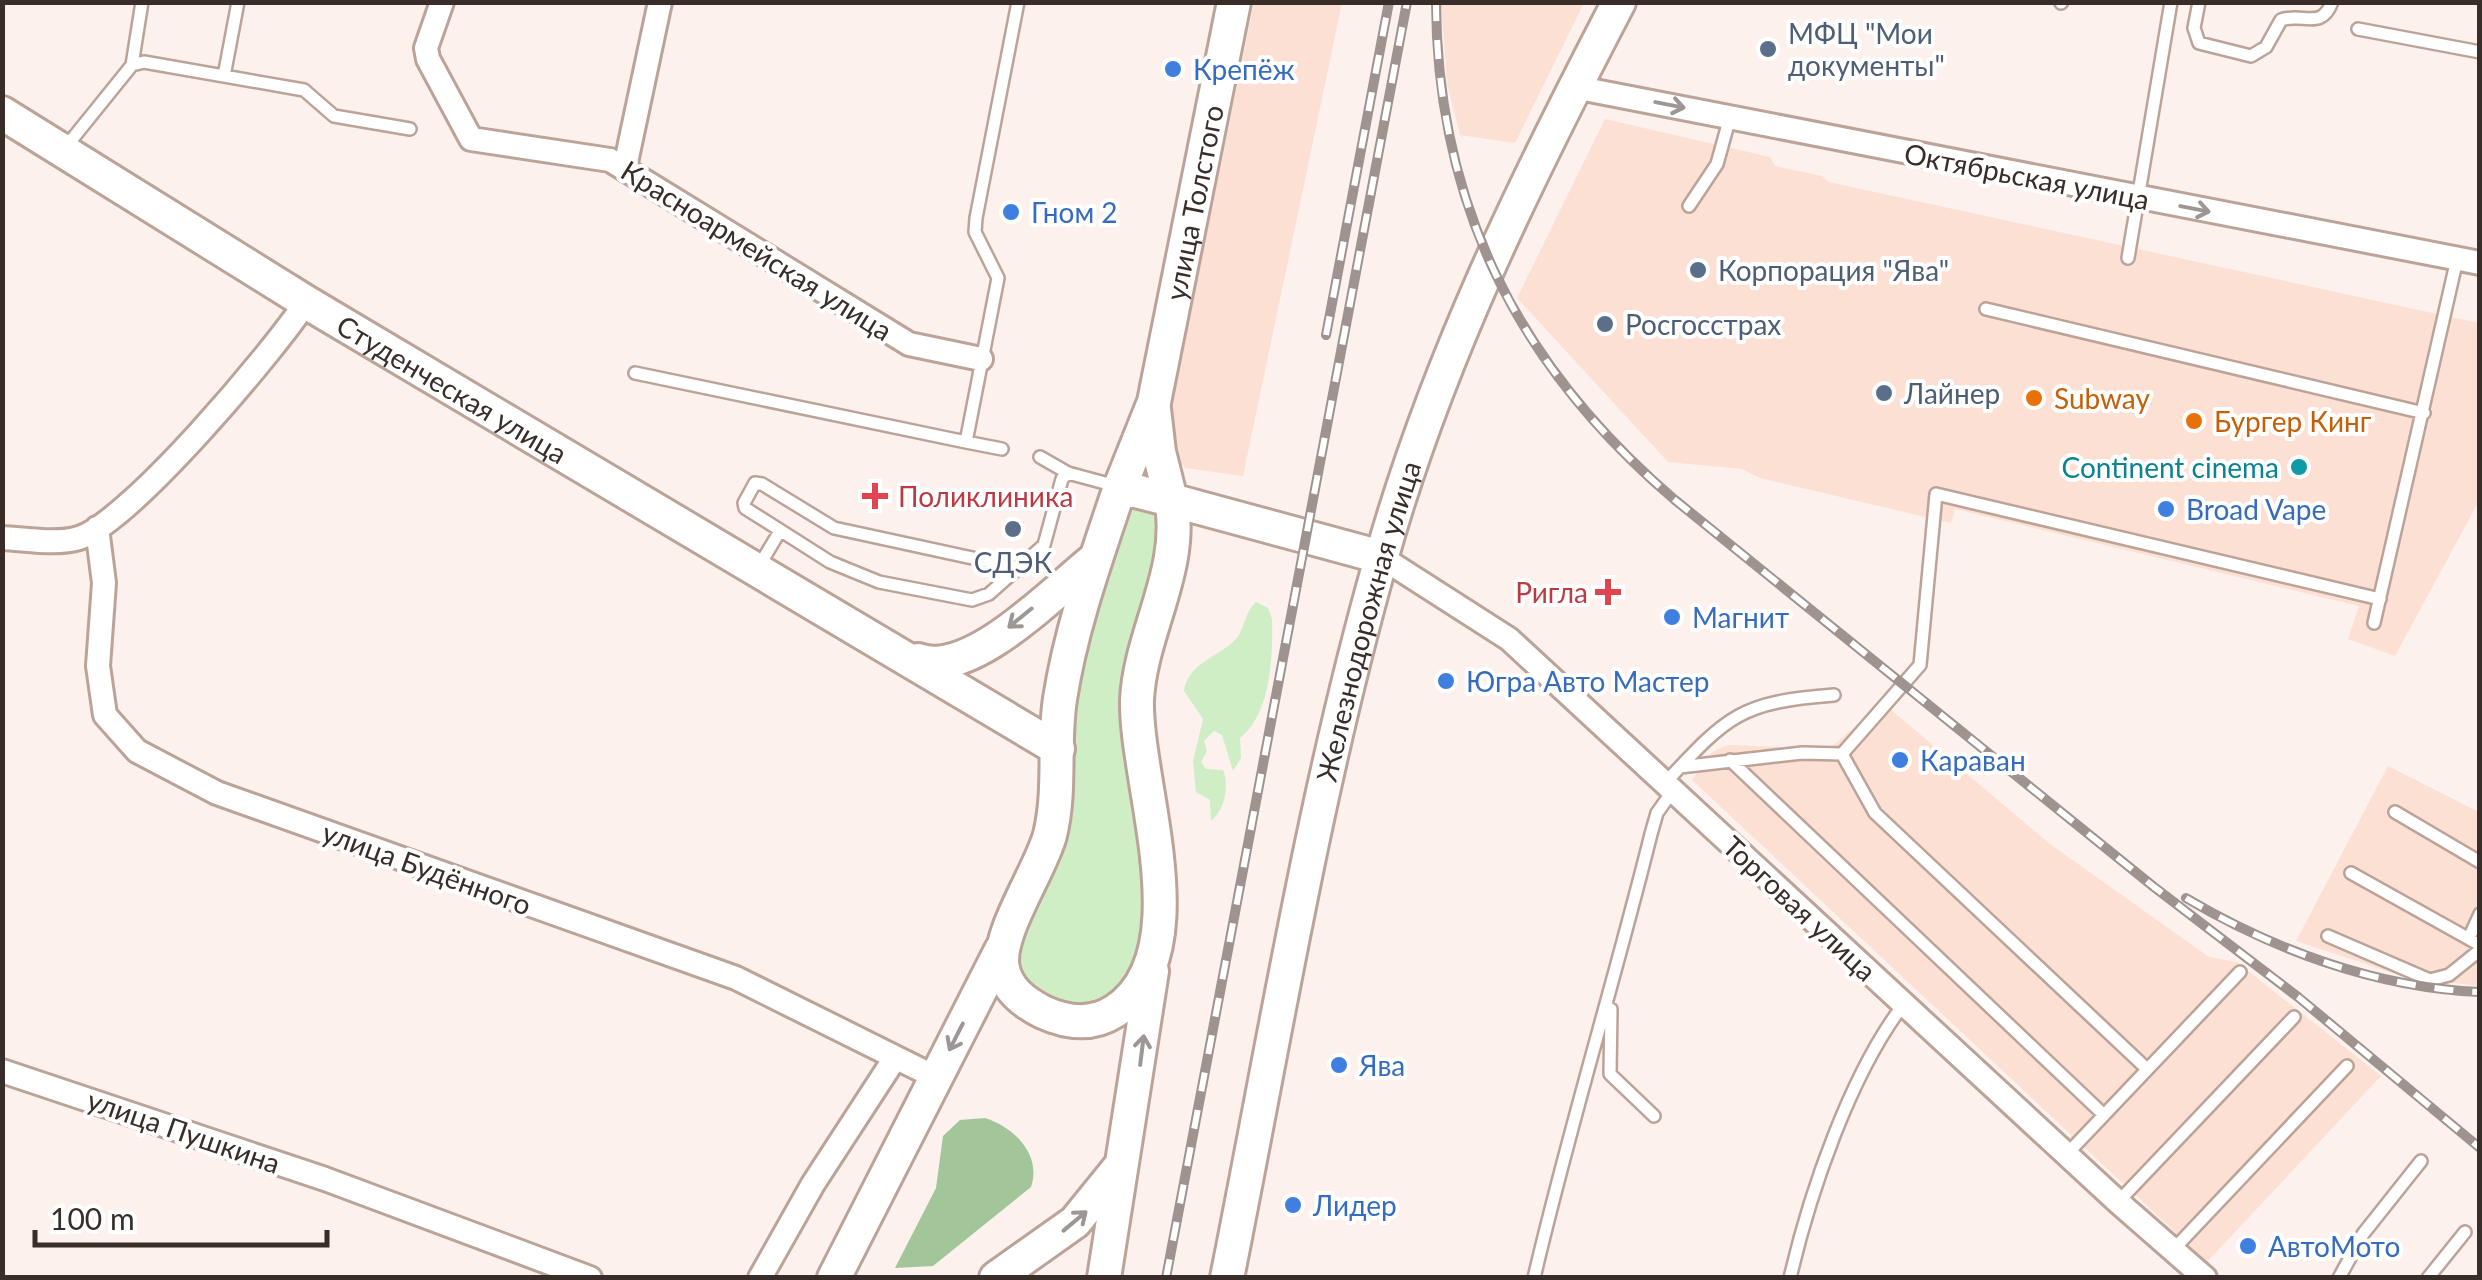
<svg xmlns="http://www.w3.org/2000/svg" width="2482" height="1280" font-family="Lato,sans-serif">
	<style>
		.built { fill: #fce0d4 }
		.green { fill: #cfeec6 }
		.forest { fill: #a2c59a }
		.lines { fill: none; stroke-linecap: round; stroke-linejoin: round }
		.lane-casing { stroke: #bca398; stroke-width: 16 }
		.street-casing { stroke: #bca398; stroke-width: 28 }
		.secondary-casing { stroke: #bca398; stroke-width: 38 }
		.lane { stroke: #fff; stroke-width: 11 }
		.street { stroke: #fff; stroke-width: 22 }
		.secondary { stroke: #fff; stroke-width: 32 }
		.rail-casing { stroke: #9e938e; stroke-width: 10 }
		.rail { stroke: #fff; stroke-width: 6; stroke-dasharray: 19; stroke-linecap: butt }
		.oneway { stroke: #9c9694 }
		.service-dot { fill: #5c6f8a; stroke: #fff; stroke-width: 4 }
		.shop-dot { fill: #3f7fe0; stroke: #fff; stroke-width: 4 }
		.food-dot { fill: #e8710a; stroke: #fff; stroke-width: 4 }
		.culture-dot { fill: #0f9aa8; stroke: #fff; stroke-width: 4 }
		.health-dot { fill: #e0444e; stroke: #fff; stroke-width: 4 }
		.labels { text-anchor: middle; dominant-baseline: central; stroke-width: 8; stroke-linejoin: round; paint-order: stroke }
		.service-label { font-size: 28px; fill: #4e5e75; stroke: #fff; text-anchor: start }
		.shop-label { font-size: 28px; fill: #366cbe; stroke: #fff; text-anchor: start }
		.street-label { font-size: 28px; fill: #382d29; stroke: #fff }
		.food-label { font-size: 28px; fill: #c56008; stroke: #fff; text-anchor: start }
		.culture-label { font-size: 28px; fill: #0d838f; stroke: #fff; text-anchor: end }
		.health-label { font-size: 28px; fill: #be3a42; stroke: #fff; text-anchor: start }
	</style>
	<rect width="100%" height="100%" fill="#fcf1ec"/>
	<!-- built -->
	<path class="built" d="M1254 3H1342L1243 476 1185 468 1172 454 1167 431Z
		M1441 3H1584L1515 143 1460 135 1447 83Z
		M1605 119 1770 157 1775 166 1822 176 1829 182 2479 323V501L2395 656 2348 639 2359 606 1955 509 1951 523 1760 478 1742 469 1668 462 1517 298Z
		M1883 703 2050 844 2209 957 2237 962 2381 1076 2207 1262 1692 780 1712 752 1728 745 1829 749Z
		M2388 766 2479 812V986L2405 977 2296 941Z"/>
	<!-- green -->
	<path class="green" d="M1139 507 1161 515 1163 528C1151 577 1124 657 1121 705 1118 778 1188 965 1097 1002 1073 1012 1021 999 1016 967 1011 938 1041 903 1050 876 1070 812 1066 747 1079 682 1090 628 1108 574 1123 521L1129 511Z
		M1256 602 1268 608 1272 619C1273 656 1271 714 1240 738L1241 758 1233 771 1222 735 1214 731 1204 741 1207 751 1201 762 1206 769 1223 770C1230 786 1224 811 1211 821L1210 800 1196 792 1193 761 1203 719 1184 691C1188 664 1215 658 1233 642 1246 631 1243 613 1256 602Z"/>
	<!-- forest -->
	<path class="forest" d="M985 1118C1014 1127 1042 1155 1031 1187L933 1266 895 1268 936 1188 943 1136 960 1120Z"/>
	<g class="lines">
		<defs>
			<path id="lane" d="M2199 2 2194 28 2199 43 2251 56 2266 47 2281 20C2303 12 2321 31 2332 2
				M2061 3 2062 2
				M2358 29 2480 52
				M132 65 142 2
				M224 76 238 2
				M65 148 132 65 144 62 304 90 334 116 410 129
				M1689 206 1717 164 1730 117
				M2128 258 2171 2
				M1986 309 2424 413
				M635 373 966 442 998 278 975 232 976 218 1018 2
				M966 442 1002 449
				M1040 457 1068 473
				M759 566 780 531
				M1018 568 834 528 762 484 755 483 744 503 745 508 830 562 879 582 972 600 989 594 1044 545 1062 479 1068 473 1116 486
				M2374 623 2457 259
				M1842 754 1875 813 2147 1069
				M1730 760 2104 1115
				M1680 767 1802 753 1842 754 1920 665 1936 494 2380 599
				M1666 782C1728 715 1741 702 1834 695
				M2395 812 2480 862
				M2351 873 2480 945
				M2328 936 2430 980 2449 975 2480 950
				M2469 938 2480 914
				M1611 1009 1610 1074 1654 1116
				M2066 1155 2240 972
				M2118 1202 2294 1017
				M2173 1250 2347 1066
				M1534 1278C1569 1128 1614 983 1651 834L1657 813 1674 789
				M1790 1278C1810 1192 1850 1075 1903 1005
				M2339 1278 2363 1234 2421 1161
				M2428 1278 2465 1232"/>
			<path id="street" d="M442 2 426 48 428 59 471 139 610 160 909 344 981 359
				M1574 87 2480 263
				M625 167 660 2
				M97 528 104 583 98 666 105 715 137 751 217 793 736 978 935 1077
				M2 538C26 539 56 545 79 538 130 522 274 351 306 302
				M1381 557 1509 639 2118 1202 2205 1278
				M2 1071 325 1179 590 1278
				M760 1278 813 1184 895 1058"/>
			<g id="secondary">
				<path id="s1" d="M2 113 306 302 1058 749"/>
				<path d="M1154 409 1159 452 1171 500 1381 557"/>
				<path d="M1120 487 1171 500C1185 568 1140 633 1137 700 1135 784 1202 954 1115 1011 1092 1026 1067 1023 1043 1012 1025 1003 1007 989 1003 969 995 935 1040 872 1050 835 1061 790 1053 744 1060 699 1071 627 1097 556 1120 487Z"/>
				<path id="s2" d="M1120 487 1154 402 1234 2"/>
				<path d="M918 660C972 679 1055 590 1096 558"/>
				<path d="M834 1278 1001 950"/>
				<path d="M996 1278 1075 1222 1118 1169"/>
				<path d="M1104 1278 1152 971"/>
				<path id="s3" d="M1227 1278C1275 1038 1314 794 1381 559 1436 363 1525 182 1619 2"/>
			</g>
		</defs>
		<!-- lane casing -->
		<use href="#lane" class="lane-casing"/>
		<!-- street casing -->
		<use href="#street" class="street-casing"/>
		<!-- secondary casing -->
		<use href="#secondary" class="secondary-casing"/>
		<!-- lane -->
		<use href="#lane" class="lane"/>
		<!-- street -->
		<use href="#street" class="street"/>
		<!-- secondary -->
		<use href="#secondary" class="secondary"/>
		<defs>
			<path id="rail" d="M1436 2C1437 207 1520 368 1675 500L2154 887 2298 997 2480 1148
				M1326 335 1389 2
				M2186 898C2274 950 2377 988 2480 992
				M1166 1278 1407 2"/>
		</defs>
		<!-- rail casing -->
		<use href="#rail" class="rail-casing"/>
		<!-- rail -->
		<use href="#rail" class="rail"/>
	</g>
	<!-- one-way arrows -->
	<defs><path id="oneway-shaft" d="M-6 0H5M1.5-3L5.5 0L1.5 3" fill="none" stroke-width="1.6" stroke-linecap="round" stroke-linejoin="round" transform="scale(2.5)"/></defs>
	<g class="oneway">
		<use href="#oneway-shaft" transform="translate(1670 105) rotate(11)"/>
		<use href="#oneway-shaft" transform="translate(2195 209) rotate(11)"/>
		<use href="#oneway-shaft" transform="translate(1020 618) rotate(141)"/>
		<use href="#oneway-shaft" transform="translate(956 1037) rotate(117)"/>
		<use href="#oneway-shaft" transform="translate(1142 1050) rotate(-83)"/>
		<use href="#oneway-shaft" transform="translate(1075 1221) rotate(-40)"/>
	</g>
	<!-- markers -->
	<g class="service-dot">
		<circle cx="1768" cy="49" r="10"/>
		<circle cx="1698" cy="270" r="10"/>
		<circle cx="1605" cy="324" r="10"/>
		<circle cx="1884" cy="393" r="10"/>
		<circle cx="1013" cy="529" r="10"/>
	</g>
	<g class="shop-dot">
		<circle cx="1173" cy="69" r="10"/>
		<circle cx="1011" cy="212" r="10"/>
		<circle cx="2166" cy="509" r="10"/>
		<circle cx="1672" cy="617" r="10"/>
		<circle cx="1446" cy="681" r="10"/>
		<circle cx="1900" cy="760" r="10"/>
		<circle cx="1339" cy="1065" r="10"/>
		<circle cx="1293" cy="1205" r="10"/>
		<circle cx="2248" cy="1246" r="10"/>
	</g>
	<g class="food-dot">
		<circle cx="2034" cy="398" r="10"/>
		<circle cx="2194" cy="421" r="10"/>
	</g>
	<circle class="culture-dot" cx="2299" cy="467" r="10"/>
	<g class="health-dot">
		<path d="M870 481h10v10h10v10h-10v10h-10v-10h-10v-10h10z"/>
		<path d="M1603 577h10v10h10v10h-10v10h-10v-10h-10v-10h10z"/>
	</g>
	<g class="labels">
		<!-- service labels -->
		<g class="service-label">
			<text x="1788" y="33">МФЦ "Мои<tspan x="1788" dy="32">документы"</tspan></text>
			<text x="1718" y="270">Корпорация "Ява"</text>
			<text x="1625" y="324">Росгосстрах</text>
			<text x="1904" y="393">Лайнер</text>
			<text x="1013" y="562" text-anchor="middle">СДЭК</text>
		</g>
		<!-- shop labels -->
		<g class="shop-label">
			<text x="1193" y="69">Крепёж</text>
			<text x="1031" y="212">Гном 2</text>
			<text x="2186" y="509">Broad Vape</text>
			<text x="1692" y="617">Магнит</text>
			<text x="1466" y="681">Югра Авто Мастер</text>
			<text x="1920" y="760">Караван</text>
			<text x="1359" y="1065">Ява</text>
			<text x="1313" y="1205">Лидер</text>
			<text x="2268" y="1246">АвтоМото</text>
		</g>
		<!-- street labels -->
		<g class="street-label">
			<text transform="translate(2027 176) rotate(11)">Октябрьская улица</text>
			<text stroke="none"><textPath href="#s2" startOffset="295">улица Толстого</textPath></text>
			<text transform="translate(757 250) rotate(32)">Красноармейская улица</text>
			<text stroke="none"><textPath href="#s1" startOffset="528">Студенческая улица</textPath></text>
			<text stroke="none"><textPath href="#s3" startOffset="672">Железнодорожная улица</textPath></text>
			<text transform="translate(427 868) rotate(20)">улица Будённого</text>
			<text transform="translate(1800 908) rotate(43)">Торговая улица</text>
			<text transform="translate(184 1131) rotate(19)">улица Пушкина</text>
		</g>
		<!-- food labels -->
		<g class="food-label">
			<text x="2054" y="398">Subway</text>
			<text x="2214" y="421">Бургер Кинг</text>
		</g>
		<!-- culture labels -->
		<g class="culture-label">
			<text x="2279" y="467">Continent cinema</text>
		</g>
		<!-- health labels -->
		<g class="health-label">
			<text x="898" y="496">Поликлиника</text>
			<text x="1588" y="592" text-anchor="end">Ригла</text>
		</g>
	</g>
	<!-- border -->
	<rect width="2482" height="1280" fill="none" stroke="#382d29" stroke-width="10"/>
	<!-- scale -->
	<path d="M35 1230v15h292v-15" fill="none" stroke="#382d29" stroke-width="5"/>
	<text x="50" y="1230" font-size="30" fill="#382d29" stroke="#ffffff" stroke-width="8" paint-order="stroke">100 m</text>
</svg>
